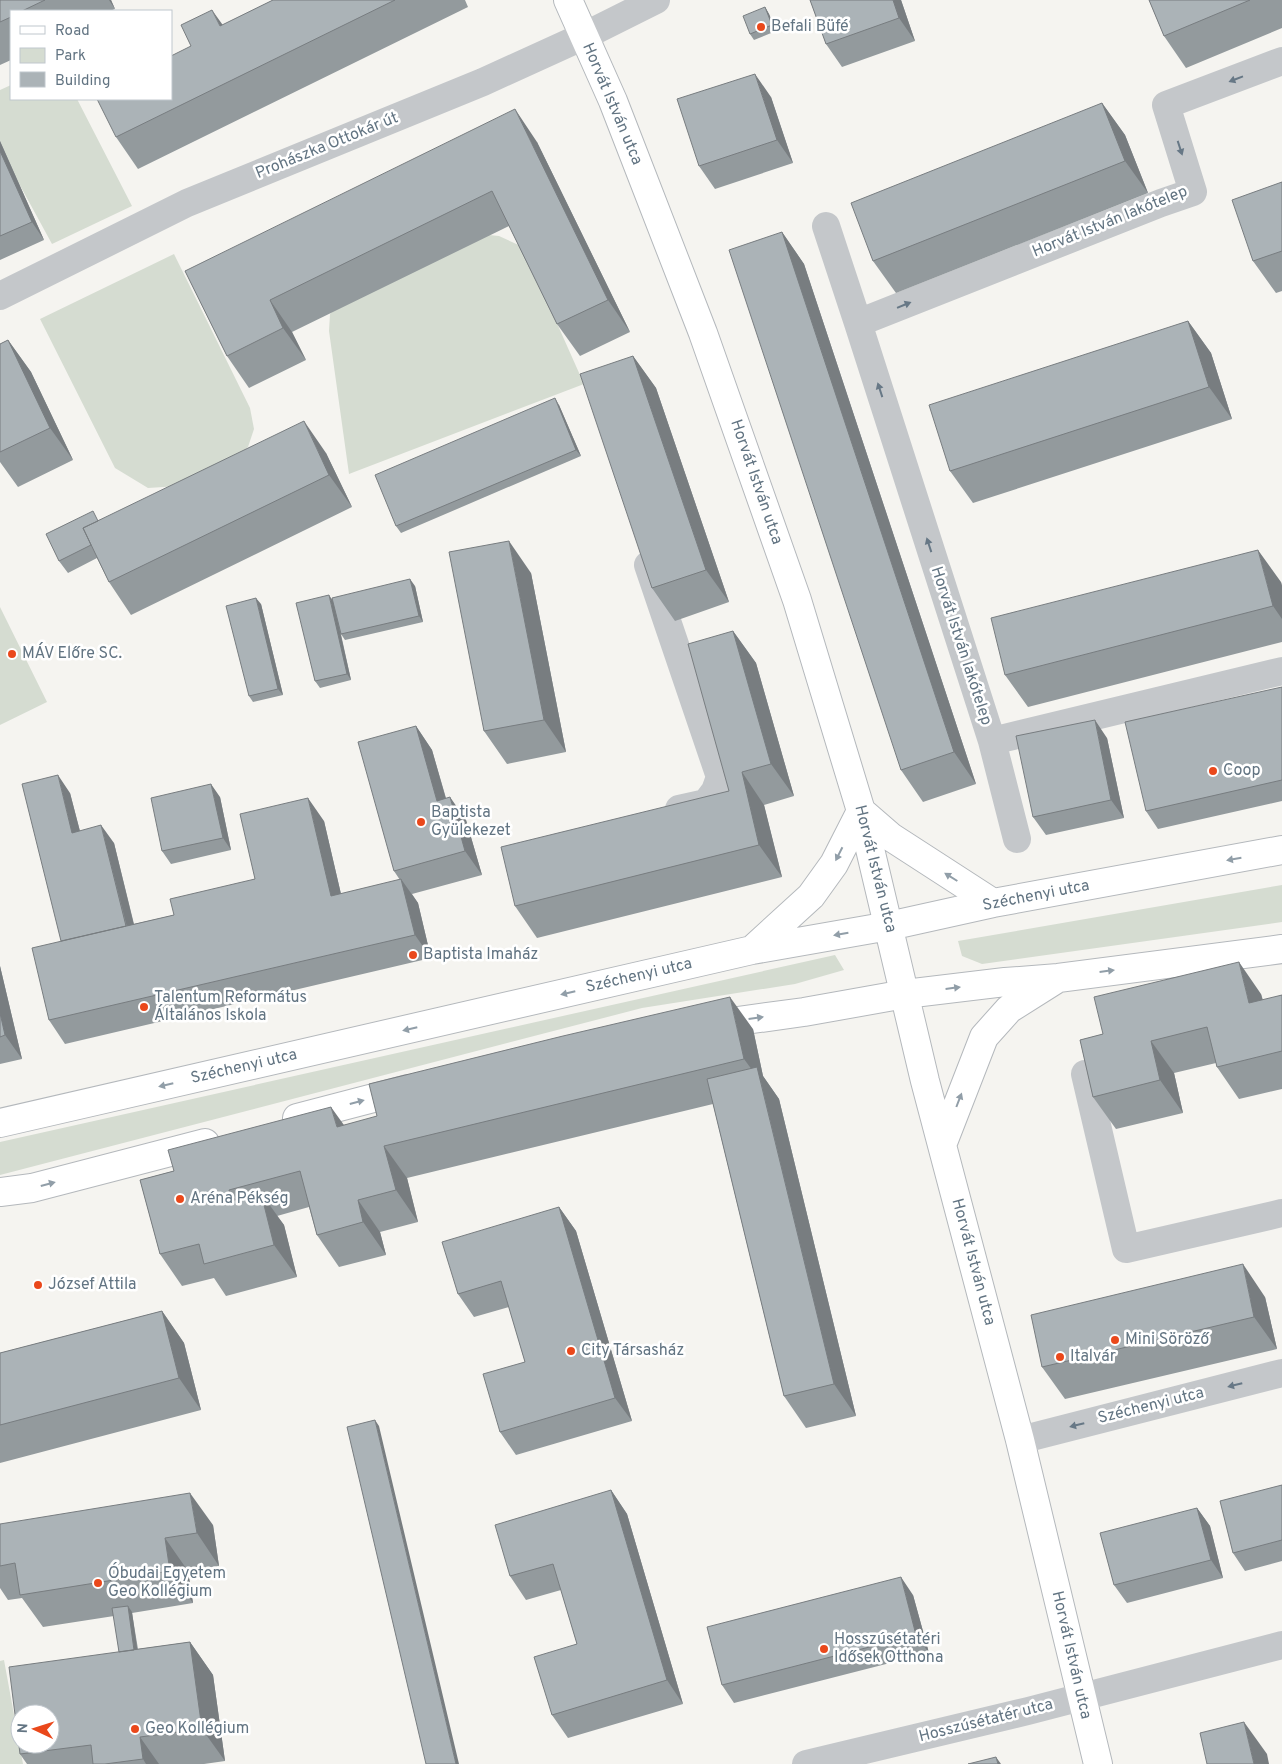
<svg xmlns="http://www.w3.org/2000/svg" width="1282" height="1764" font-family="Overpass,sans-serif">
	<style>
		.green { fill: #d5dcd1 }
		.lines { fill: none; stroke-linecap: round; stroke-linejoin: round }
		.major-casing { stroke: #b4b8bc; stroke-width: 30 }
		.minor { stroke: #c4c7ca; stroke-width: 28 }
		.major { stroke: #fff; stroke-width: 28 }
		.wall { fill: #939a9d }
		.shaded-wall { fill: #787d80 }
		.building { fill: #abb3b7; stroke: #787d80; fill-rule: evenodd }
		.oneway { fill: #677886 }
		.oneway2 { fill: #919ea8 }
		.poi-dot { fill: #ea481b; stroke: #fff; stroke-width: 2 }
		.labels { text-anchor: middle; dominant-baseline: central; stroke-width: 5; stroke-linejoin: round; paint-order: stroke }
		.poi-label { font-size: 16px; fill: #627482; stroke: #fff; text-anchor: start }
		.street-label { font-size: 16px; fill: #627482; stroke: #fff }
	</style>
	<rect width="100%" height="100%" fill="#f5f4f0"/>
	<!-- green -->
	<path class="green" d="M11 85V99H77L132 206 52 244 16 178 0 141V90Z
		M479 234 499 236 523 247 584 384 349 474 329 331 330 314 343 300Z
		M174 254 250 408 254 429 248 447 229 464 179 486 148 488 115 468 40 319Z
		M0 607 47 702 0 725Z
		M1282 885V922L982 964 962 956 958 941Z
		M835 955 844 970 795 984 642 1008 0 1175V1142Z
		M4 1660 23 1764H0V1661Z"/>
	<g class="lines">
		<defs>
			<path id="major" d="M568 0 613 101 703 333 797 600 861 811 925 1081 1020 1440 1098 1764
				M861 811 891 837 993 903
				M753 949 811 896 834 864 861 811
				M709 1025 804 1012 905 994 1005 982 1058 978 1282 949
				M297 1118 408 1089
				M0 1123 752 950 889 926 993 903 1282 850
				M942 1145 984 1037 1009 1009 1055 980
				M0 1192 32 1188 205 1143"/>
		</defs>
		<!-- major casing -->
		<use href="#major" class="major-casing"/>
		<!-- minor -->
		<path class="minor" d="M826 226 858 323 992 741 1017 839
			M0 296 187 203 483 82 584 36 656 0
			M858 323 1161 203 1193 192 1166 105 1282 61
			M648 565 720 777 715 791 706 803 679 809
			M992 741 1282 671
			M1085 1074 1126 1249 1282 1213
			M1020 1440 1282 1373
			M806 1764 1028 1711 1282 1645"/>
		<!-- major -->
		<use href="#major" class="major"/>
	</g>
	<!-- wall -->
	<path class="wall" d="M0 0H111L115 9 110 11H11V60L0 65Z
		M273 0H465L468 7 138 169 116 137 191 46 223 25Z
		M810 0H901L915 41 842 67 826 44Z
		M1149 0H1282V28L1186 68 1164 36Z
		M765 7 769 14 776 31 754 40 750 34Z
		M771 97 793 163 715 189 699 166Z
		M1102 103 1125 135 1148 193 896 293 873 261Z
		M0 141 44 240 0 260Z
		M537 142 630 332 580 356 557 324 509 226 292 332 306 360 249 388 227 356 185 271Z
		M1282 182V291L1276 293 1253 261Z
		M782 232 804 264 976 784 923 802 901 770Z
		M1188 321 1211 353 1232 419 973 503 950 471Z
		M8 340 31 372 73 460 18 487 0 462V344Z
		M633 356 656 388 729 602 675 621 652 588Z
		M559 405 581 456 401 533 396 526Z
		M326 453 352 507 131 615 109 582 97 558 68 573 59 561 99 520Z
		M531 573 566 752 507 764 484 731Z
		M1281 582 1282 586V642L1028 707 1005 675Z
		M415 586 423 622 345 640 341 634 339 625 351 680 320 688 315 681 333 600Z
		M261 604 283 695 253 702 249 696Z
		M733 631 756 663 794 796 764 805 782 877 537 938 515 906 729 791Z
		M1282 687V801L1158 829 1146 811Z
		M416 726 432 750 446 798 466 820 482 875 412 894 418 903 431 958 65 1044 49 1020 61 941 70 793 80 831 114 843 134 924 174 915 255 879 324 821 341 894 400 880 394 871Z
		M1107 738 1124 818 1046 835 1033 817Z
		M220 797 231 850 171 864 162 851Z
		M0 966 22 1059 0 1064Z
		M1261 994 1263 1000 1282 995V1089L1239 1099 1217 1067 1216 1063 1174 1073 1183 1113 1116 1129 1093 1097 1080 1040Z
		M753 1029 763 1076 779 1099 856 1416 806 1428 784 1396 713 1104 407 1178 418 1222 380 1232 386 1255 339 1267 317 1235 309 1207 277 1216 284 1225 297 1277 226 1296 214 1278 182 1286 160 1254 140 1180 344 1125Z
		M559 1207 576 1231 632 1421 516 1455 500 1432 525 1362 509 1307 474 1317 458 1294Z
		M1265 1297 1277 1349 1065 1399 1042 1367Z
		M162 1311 184 1343 201 1410 0 1463V1353Z
		M1282 1485V1561L1245 1571 1233 1553Z
		M611 1490 627 1514 683 1704 568 1738 552 1715 577 1644 561 1590 526 1600 510 1576Z
		M1197 1508 1210 1526 1223 1578 1127 1603 1114 1585Z
		M0 1524 213 1525 219 1566 188 1571 193 1603 132 1613 138 1649 190 1642 213 1675 225 1761 204 1764H27L20 1754 119 1652 114 1616 43 1627 22 1598 8 1600 0 1588Z
		M913 1595 929 1653 734 1703 722 1685Z"/>
	<!-- shaded-wall -->
	<path class="shaded-wall" d="M109 0H111L115 9Z
		M893 0H901L915 41 899 18Z
		M765 7 769 14 776 31 772 25Z
		M212 10 235 42 220 26Z
		M755 74 771 97 793 163 777 140Z
		M1102 103 1125 135 1148 193 1125 161Z
		M515 109 537 142 630 332 608 300Z
		M0 141 44 240 32 222 0 151Z
		M782 232 804 264 976 784 954 752Z
		M270 300 292 332 306 360 283 328Z
		M1188 321 1211 353 1232 419 1209 387Z
		M8 340 31 372 73 460 50 428Z
		M633 356 656 388 729 602 706 570Z
		M555 398 559 405 581 456 576 450Z
		M304 421 326 453 352 507 329 475Z
		M509 541 531 573 566 752 544 720Z
		M1258 550 1281 582 1282 586V619L1273 606Z
		M410 579 415 586 423 622 419 616Z
		M329 595 333 601 351 680 347 674Z
		M256 598 261 604 283 695 278 689Z
		M733 631 756 663 794 796 771 764Z
		M1095 720 1107 738 1124 818 1111 800Z
		M416 726 432 750 453 824 437 801Z
		M742 772 764 805 782 877 759 845Z
		M58 775 70 793 85 851 72 833Z
		M211 784 220 797 231 850 223 838Z
		M450 797 466 820 482 875 465 851Z
		M308 798 324 821 347 920 331 896Z
		M101 825 114 843 139 946 127 927Z
		M401 879 418 903 431 958 415 935Z
		M1239 962 1261 994 1271 1036 1249 1003Z
		M0 966 22 1059 5 1035 0 1013Z
		M730 997 753 1029 763 1076 779 1099 856 1416 834 1384 761 1082 744 1059Z
		M1151 1041 1174 1073 1183 1113 1160 1080Z
		M331 1107 354 1139 337 1127Z
		M384 1146 407 1178 418 1222 396 1190Z
		M229 1190 251 1222 231 1201Z
		M261 1193 284 1225 297 1277 274 1245Z
		M358 1200 380 1232 386 1255 363 1222Z
		M559 1207 576 1231 632 1421 615 1398Z
		M1243 1264 1265 1297 1277 1349 1254 1317Z
		M162 1311 184 1343 201 1410 179 1378Z
		M375 1420 379 1426 459 1764H456Z
		M611 1490 627 1514 683 1704 667 1680Z
		M190 1493 213 1525 219 1566 197 1533Z
		M1197 1508 1210 1526 1223 1578 1211 1560Z
		M165 1538 188 1571 193 1603 170 1571Z
		M901 1577 913 1595 929 1653 916 1635Z
		M128 1606 132 1612 142 1683 138 1677Z
		M190 1642 213 1675 225 1761 202 1729Z
		M1244 1722 1267 1754 1269 1764H1254Z
		M140 1737 159 1764H146L143 1759Z
		M996 1757 1001 1764H998Z"/>
	<!-- building -->
	<path class="building" d="M0 0H45L22 11H11V17L0 22Z
		M273 0H395L116 137 97 99H171V56L191 46 181 25 212 10 220 26Z
		M810 0H893L899 18 826 44Z
		M1149 0H1250L1164 36Z
		M765 7 772 25 750 34 743 16Z
		M755 74 777 140 699 166 677 99Z
		M1102 103 1125 161 873 261 851 203Z
		M515 109 608 300 557 324 492 191 270 300 283 328 227 356 185 271Z
		M0 151 32 222 0 236Z
		M1282 182V251L1253 261 1232 200Z
		M782 232 954 752 901 770 729 250Z
		M1188 321 1209 387 950 471 929 405Z
		M8 340 50 428 0 452V344Z
		M633 356 706 570 652 588 580 374Z
		M555 398 576 450 396 526 375 475Z
		M304 421 329 475 109 582 83 528Z
		M93 511 98 521 83 528 91 545 59 561 46 534Z
		M509 541 544 720 484 731 449 552Z
		M1258 550 1273 606 1005 675 991 618Z
		M410 579 419 616 341 634 332 598Z
		M329 595 347 674 315 681 296 603Z
		M256 598 278 689 249 696 226 606Z
		M733 631 771 764 742 772 759 845 515 906 501 847 729 791 688 644Z
		M1282 687V780L1146 811 1125 722Z
		M1095 720 1111 800 1033 817 1016 736Z
		M416 726 437 801 450 797 465 851 394 871 358 742Z
		M58 775 72 833 101 825 126 926 61 941 22 784Z
		M211 784 223 838 162 851 151 798Z
		M308 798 331 896 401 879 415 935 49 1020 32 948 174 915 170 899 255 879 240 814Z
		M1239 962 1249 1003 1282 995V1051L1217 1067 1207 1027 1151 1041 1160 1080 1093 1097 1080 1040 1103 1034 1094 997Z
		M730 997 744 1059 384 1146 396 1190 358 1200 363 1222 317 1235 300 1171 229 1190 231 1201 261 1193 274 1245 204 1264 199 1244 160 1254 140 1180 174 1171 168 1150 331 1107 337 1127 377 1116 369 1084 563 1036Z
		M0 1013 5 1035 0 1037Z
		M757 1067 834 1384 784 1396 707 1079Z
		M559 1207 615 1398 500 1432 483 1374 525 1362 501 1281 458 1294 442 1242Z
		M1243 1264 1254 1317 1042 1367 1031 1315Z
		M162 1311 179 1378 0 1425V1353Z
		M375 1420 456 1764H426L347 1427Z
		M1282 1485V1540L1233 1553 1220 1501Z
		M611 1490 667 1680 552 1715 534 1657 577 1644 553 1564 510 1576 495 1525Z
		M190 1493 197 1533 165 1538 170 1571 20 1595 15 1563 0 1566V1524Z
		M1197 1508 1211 1560 1114 1585 1100 1533Z
		M901 1577 916 1635 722 1685 707 1627Z
		M128 1606 134 1650 119 1652 112 1608Z
		M190 1642 202 1729 140 1737 143 1759 105 1764H93L91 1745 20 1754 9 1667ZM20 1714H50V1744H20Z
		M1244 1722 1254 1764H1207L1200 1733Z
		M996 1757 998 1764H968Z"/>
	<!-- one-way arrows -->
	<defs><path id="oneway-solid" d="M-6-.8H1V-3.2L6.5 0L1 3.2V.8H-6Z" transform="scale(1.25)"/></defs>
	<g class="oneway">
		<use href="#oneway-solid" transform="translate(1236 79) rotate(159)"/>
		<use href="#oneway-solid" transform="translate(1180 148) rotate(72)"/>
		<use href="#oneway-solid" transform="translate(904 305) rotate(-22)"/>
		<use href="#oneway-solid" transform="translate(880 390) rotate(-108)"/>
		<use href="#oneway-solid" transform="translate(929 545) rotate(-108)"/>
		<use href="#oneway-solid" transform="translate(1235 1385) rotate(166)"/>
		<use href="#oneway-solid" transform="translate(1077 1425) rotate(166)"/>
	</g>
	<g class="oneway2">
		<use href="#oneway-solid" transform="translate(839 854) rotate(117)"/>
		<use href="#oneway-solid" transform="translate(1234 859) rotate(170)"/>
		<use href="#oneway-solid" transform="translate(951 877) rotate(-148)"/>
		<use href="#oneway-solid" transform="translate(841 934) rotate(170)"/>
		<use href="#oneway-solid" transform="translate(1107 971) rotate(-7)"/>
		<use href="#oneway-solid" transform="translate(953 988) rotate(-7)"/>
		<use href="#oneway-solid" transform="translate(568 993) rotate(167)"/>
		<use href="#oneway-solid" transform="translate(756 1018) rotate(-8)"/>
		<use href="#oneway-solid" transform="translate(410 1029) rotate(167)"/>
		<use href="#oneway-solid" transform="translate(166 1085) rotate(167)"/>
		<use href="#oneway-solid" transform="translate(959 1100) rotate(-69)"/>
		<use href="#oneway-solid" transform="translate(357 1102) rotate(-15)"/>
		<use href="#oneway-solid" transform="translate(48 1184) rotate(-15)"/>
	</g>
	<!-- markers -->
	<g class="poi-dot">
		<circle cx="761" cy="27" r="5"/>
		<circle cx="12" cy="654" r="5"/>
		<circle cx="1213" cy="771" r="5"/>
		<circle cx="421" cy="822" r="5"/>
		<circle cx="413" cy="955" r="5"/>
		<circle cx="144" cy="1007" r="5"/>
		<circle cx="180" cy="1199" r="5"/>
		<circle cx="38" cy="1285" r="5"/>
		<circle cx="1115" cy="1340" r="5"/>
		<circle cx="571" cy="1351" r="5"/>
		<circle cx="1060" cy="1357" r="5"/>
		<circle cx="98" cy="1583" r="5"/>
		<circle cx="824" cy="1649" r="5"/>
		<circle cx="135" cy="1729" r="5"/>
	</g>
	<g class="labels">
		<!-- poi labels -->
		<g class="poi-label">
			<text x="771" y="27">Befali Büfé</text>
			<text x="22" y="654">MÁV Előre SC.</text>
			<text x="1223" y="771">Coop</text>
			<text x="431" y="813">Baptista<tspan x="431" dy="18">Gyülekezet</tspan></text>
			<text x="423" y="955">Baptista Imaház</text>
			<text x="154" y="998">Talentum Református<tspan x="154" dy="18">Általános Iskola</tspan></text>
			<text x="190" y="1199">Aréna Pékség</text>
			<text x="48" y="1285">József Attila</text>
			<text x="1125" y="1340">Mini Söröző</text>
			<text x="581" y="1351">City Társasház</text>
			<text x="1070" y="1357">Italvár</text>
			<text x="108" y="1574">Óbudai Egyetem<tspan x="108" dy="18">Geo Kollégium</tspan></text>
			<text x="834" y="1640">Hosszúsétatéri<tspan x="834" dy="18">Idősek Otthona</tspan></text>
			<text x="145" y="1729">Geo Kollégium</text>
		</g>
		<!-- street labels -->
		<g class="street-label">
			<text transform="translate(612 104) rotate(67)">Horvát István utca</text>
			<text transform="translate(327 146) rotate(-22)">Prohászka Ottokár út</text>
			<text transform="translate(1110 222) rotate(-22)">Horvát István lakótelep</text>
			<text transform="translate(756 482) rotate(71)">Horvát István utca</text>
			<text transform="translate(961 646) rotate(72)">Horvát István lakótelep</text>
			<text transform="translate(875 869) rotate(76)">Horvát István utca</text>
			<text transform="translate(1036 896) rotate(-11)">Széchenyi utca</text>
			<text transform="translate(639 976) rotate(-13)">Széchenyi utca</text>
			<text transform="translate(244 1067) rotate(-13)">Széchenyi utca</text>
			<text transform="translate(973 1262) rotate(75)">Horvát István utca</text>
			<text transform="translate(1151 1406) rotate(-14)">Széchenyi utca</text>
			<text transform="translate(1071 1655) rotate(77)">Horvát István utca</text>
			<text transform="translate(986 1721) rotate(-14)">Hosszúsétatér utca</text>
		</g>
	</g>
	<!-- legend -->
	<rect x="10" y="10" width="162" height="90" fill="#ffffff" stroke="#c0c7cd"/>
	<rect x="20" y="26" width="25" height="8" fill="#ffffff" stroke="#c0c7cd"/>
	<text x="55" y="35" font-size="15" fill="#627482">Road</text>
	<rect x="20" y="48" width="25" height="15" fill="#d5dcd1" stroke="#c0c7cd"/>
	<text x="55" y="60" font-size="15" fill="#627482">Park</text>
	<rect x="20" y="72" width="25" height="15" fill="#abb3b7" stroke="#c0c7cd"/>
	<text x="55" y="85" font-size="15" fill="#627482">Building</text>
	<!-- north arrow -->
	<g transform="translate(35 1729) rotate(274)"><circle r="24" fill="#ffffff" stroke="#c0c7cd"/>
	<path d="M0-4L9 19L0 12L-9 19Z" fill="#ea481b"/>
	<text y="-8" font-size="14" font-weight="bold" text-anchor="middle" fill="#627482">N</text>
	</g>
</svg>
